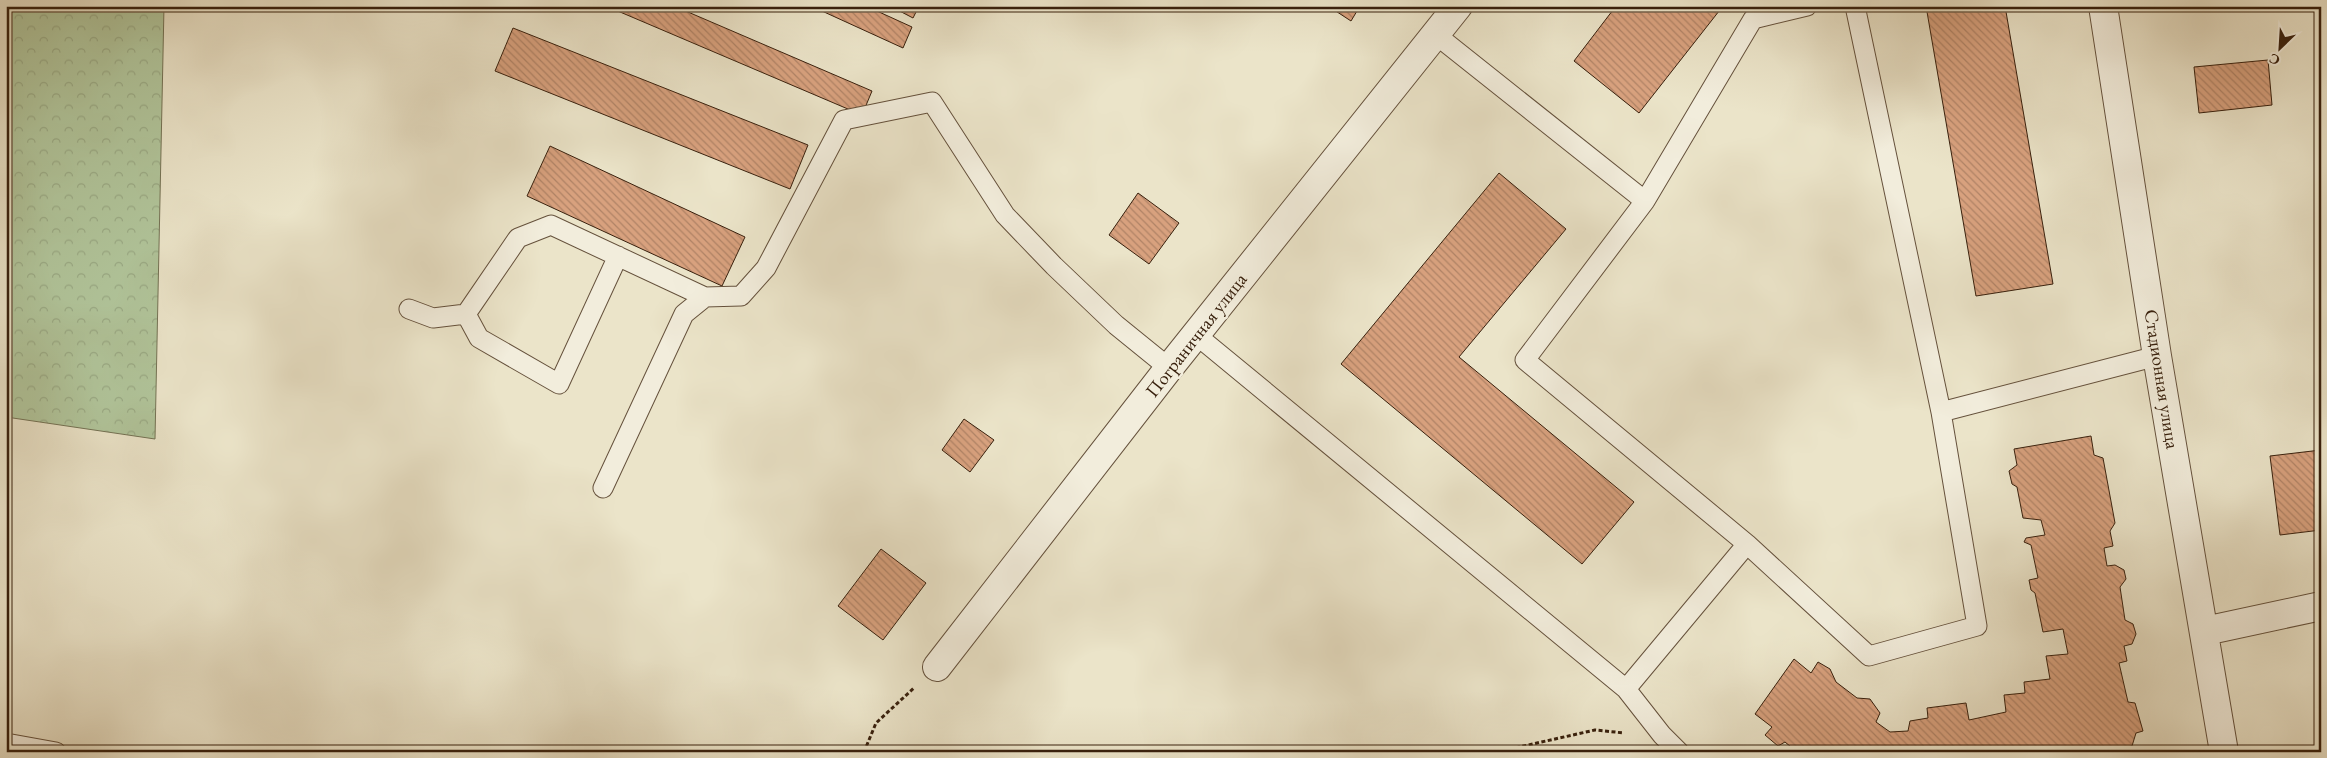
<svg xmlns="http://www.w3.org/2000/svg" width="2327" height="758" font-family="'EB Garamond',serif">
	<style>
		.forest { fill: url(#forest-crowns); stroke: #747254 }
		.building { fill: url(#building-back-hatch); stroke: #38200d }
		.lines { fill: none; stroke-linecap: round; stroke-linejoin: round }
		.service-casing { stroke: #65513c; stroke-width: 21 }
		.minor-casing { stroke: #65513c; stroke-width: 30 }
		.path { stroke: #38200d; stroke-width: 3; stroke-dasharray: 4 2.5; stroke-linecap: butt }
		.service { stroke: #f2eddc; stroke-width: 19 }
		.minor { stroke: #f2eddc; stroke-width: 28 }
		.labels { text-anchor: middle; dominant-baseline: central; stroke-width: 5; stroke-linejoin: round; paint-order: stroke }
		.street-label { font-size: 19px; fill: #38200d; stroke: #f2eddc }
	</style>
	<defs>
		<pattern id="forest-crowns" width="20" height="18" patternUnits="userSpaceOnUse" patternTransform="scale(1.25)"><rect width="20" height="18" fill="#b1c59b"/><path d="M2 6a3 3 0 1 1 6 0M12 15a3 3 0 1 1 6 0" fill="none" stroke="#99a984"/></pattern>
		<pattern id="building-back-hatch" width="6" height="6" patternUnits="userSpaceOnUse" patternTransform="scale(1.25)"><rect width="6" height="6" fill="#d8a17e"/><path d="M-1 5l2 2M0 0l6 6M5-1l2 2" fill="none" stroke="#b08366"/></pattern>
	</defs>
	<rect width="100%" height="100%" fill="#ebe4c9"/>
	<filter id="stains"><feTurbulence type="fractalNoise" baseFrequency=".004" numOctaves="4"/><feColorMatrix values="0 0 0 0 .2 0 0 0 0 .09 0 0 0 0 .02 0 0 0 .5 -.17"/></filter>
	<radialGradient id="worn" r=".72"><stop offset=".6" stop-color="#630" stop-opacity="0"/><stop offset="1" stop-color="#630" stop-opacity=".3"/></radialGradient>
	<!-- forest -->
	<path class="forest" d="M6 6H164L155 439 6 417Z"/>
	<!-- building -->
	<path class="building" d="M606 6H674L872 91 862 115Z
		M811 6H866L912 27 903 48Z
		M890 6H919L913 18Z
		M1328 6H1360L1351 21Z
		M1616 6H1723L1639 113 1574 61Z
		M1926 6H2005L2053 284 1976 296Z
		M513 28 808 145 790 189 495 71Z
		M2268 60 2272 105 2199 113 2194 67Z
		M550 146 745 237 722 286 527 196Z
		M1499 173 1566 229 1459 357 1634 502 1582 564 1341 364Z
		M1138 193 1179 223 1149 264 1109 235Z
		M964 419 994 440 970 472 942 450Z
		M2091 436 2094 455 2103 458 2115 523 2110 531 2113 546 2104 548 2107 566 2115 565 2124 570 2126 579 2120 587 2125 620 2133 624 2136 634 2132 644 2124 646 2127 661 2119 663 2128 702 2135 703 2143 731 2136 733 2132 746 2126 747 2128 752H1797L1785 742 1778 746 1765 735 1772 727 1755 714 1794 659 1811 673 1818 662 1830 669 1836 682 1857 698 1870 699 1880 713 1876 722 1890 732 1908 731 1910 721 1928 718 1927 708 1966 703 1969 720 2006 712 2004 695 2025 693 2024 682 2050 679 2046 656 2068 654 2063 629 2043 632 2035 593 2031 590 2029 580 2038 578 2031 545 2024 542 2026 538 2045 535 2041 520 2023 518 2017 487 2012 484 2009 471 2017 465 2014 449Z
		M2321 450V530L2280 535 2270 456Z
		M881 549 926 583 883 640 838 606Z"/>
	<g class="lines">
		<defs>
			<path id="service" d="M1855 6 1941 412
				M1435 34 1645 201 1525 360 1747 544
				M1645 201 1753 19 1807 6
				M409 309 433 318 466 314 518 238 551 225 705 297 741 296 766 268 844 120 932 102 1005 215 1054 266 1116 325 1169 368
				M466 314 479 338 559 384 618 256
				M1195 334 1626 689 1662 735 1679 752
				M603 488 684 314 705 297
				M1626 689 1747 544 1869 656 1977 626 1941 412 2157 356
				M6 743 56 752"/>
			<path id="minor" d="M2103 6 2157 356 2224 752
				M2205 631 2321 606
				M937 667 1169 368 1458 6"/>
		</defs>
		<!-- service casing -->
		<use href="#service" class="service-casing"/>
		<!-- minor casing -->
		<use href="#minor" class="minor-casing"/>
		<!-- path -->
		<path class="path" d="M864 752 876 723 915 687
			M1497 752 1595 730 1624 733"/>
		<!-- service -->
		<use href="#service" class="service"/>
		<!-- minor -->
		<use href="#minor" class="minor"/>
	</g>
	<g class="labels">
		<!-- street labels -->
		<g class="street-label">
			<text transform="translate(1196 335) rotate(-52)">Пограничная улица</text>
			<text transform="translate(2162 379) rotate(81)">Стадионная улица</text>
		</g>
	</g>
	<!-- margin -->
	<rect width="2327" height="758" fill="none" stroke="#ebe4c9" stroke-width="25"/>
	<rect x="8" y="8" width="2312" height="743" fill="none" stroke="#38200d" stroke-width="2.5"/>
	<rect x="12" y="12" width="2302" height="733" fill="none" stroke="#38200d"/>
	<!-- north arrow -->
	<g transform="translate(2280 48) rotate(205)" stroke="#f2eddc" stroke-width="4" paint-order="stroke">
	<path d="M0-4L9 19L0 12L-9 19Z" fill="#38200d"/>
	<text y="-8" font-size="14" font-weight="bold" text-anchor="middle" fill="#38200d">С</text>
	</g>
	<rect width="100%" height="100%" filter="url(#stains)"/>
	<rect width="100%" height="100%" fill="url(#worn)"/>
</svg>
